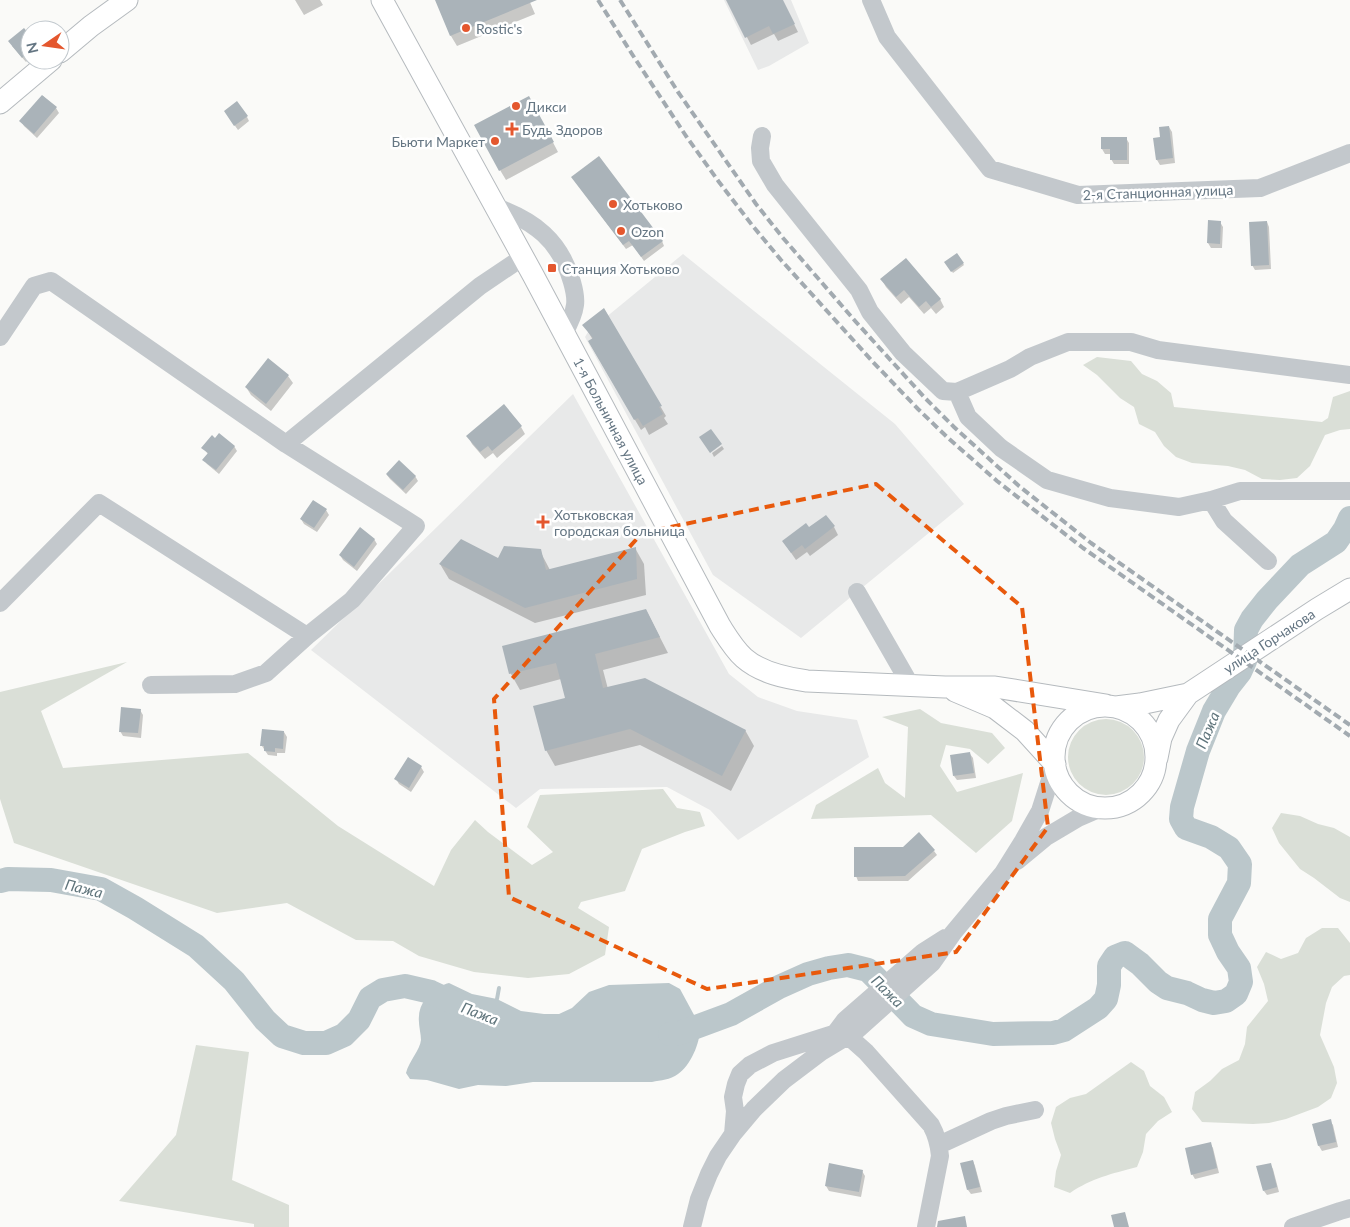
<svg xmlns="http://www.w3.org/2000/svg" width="1350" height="1227" font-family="Lato,sans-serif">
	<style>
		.built { fill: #e8e9e9 }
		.green { fill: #dadfd7 }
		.water { fill: #bbc7cb }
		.shadow { fill: #0003 }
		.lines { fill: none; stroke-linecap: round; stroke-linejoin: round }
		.stream { stroke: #bbc7cb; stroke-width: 4 }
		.river { stroke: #bbc7cb; stroke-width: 24 }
		.building { fill: #aab3b9 }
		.major-casing { stroke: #b5babe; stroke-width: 23 }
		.minor { stroke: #c3c8cc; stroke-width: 18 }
		.major { stroke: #fff; stroke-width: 21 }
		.rail { stroke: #a2aab0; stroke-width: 4; stroke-dasharray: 8 4; stroke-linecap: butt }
		.marked { fill: none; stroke: #e8590c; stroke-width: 4; stroke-dasharray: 10 6; stroke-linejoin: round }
		.poi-dot { fill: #e4572e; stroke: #fff; stroke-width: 2 }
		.labels { text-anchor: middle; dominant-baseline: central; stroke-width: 5; stroke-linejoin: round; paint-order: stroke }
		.poi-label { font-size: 14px; fill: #657683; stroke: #fff; text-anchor: start }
		.street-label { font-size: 14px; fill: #657683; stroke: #fff }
		.water-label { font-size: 15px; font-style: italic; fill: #60757c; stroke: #fff }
	</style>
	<rect width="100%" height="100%" fill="#fafaf8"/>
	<!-- built -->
	<path class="built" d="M724 0H791L809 43 769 66 758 70Z
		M683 254 895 424 964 504 801 638 713 575 585 337 588 332Z
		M573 394 729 674 758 697 797 711 857 720 869 757 738 840 710 810 667 787 540 789 516 808 311 650Z"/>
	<!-- green -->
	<path class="green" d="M1097 357 1131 361 1142 374 1157 381 1171 393 1174 407 1322 422 1328 418 1333 397 1350 391V429L1340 430 1325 435 1310 466 1297 478 1280 480 1262 479 1245 470 1228 466 1192 463 1176 457 1164 446 1155 432 1139 424 1134 407 1120 398 1097 375 1083 365Z
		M127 662 41 711 63 768 248 753 338 826 434 886 451 850 475 820 488 832 532 865 553 852 527 827 540 795 663 789 677 808 700 812 705 826 685 832 642 849 625 891 581 902 578 908 609 927 605 955 569 974 528 978 474 972 419 956 393 941 356 940 287 903 217 913 14 843 0 799V692Z
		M920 709 941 723 992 733 1005 748 988 764 970 749 946 745 940 766 957 792 1023 773 1012 821 976 853 931 815 811 819 816 805 878 768 885 783 905 798 908 727 882 717Z
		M1068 757a38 38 0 1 1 76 0a38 38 0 1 1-76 0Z
		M1281 813 1300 816 1318 824 1334 828 1350 837V902L1340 898 1314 878 1300 869 1279 843 1272 828Z
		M1322 928H1338L1350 943V975L1344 976 1332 987 1326 1003 1320 1035 1334 1067 1337 1083 1331 1098 1318 1107 1286 1119 1269 1123 1253 1124 1202 1122 1192 1109 1195 1092 1210 1081 1222 1069 1239 1060 1245 1044 1247 1027 1268 1001 1264 984 1257 967 1266 952 1281 959 1298 953 1306 938Z
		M196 1045 249 1052 232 1180 289 1205V1227H254V1224L119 1201 176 1135Z
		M1131 1062 1144 1071 1150 1086 1164 1097 1172 1112 1158 1121 1146 1134 1143 1152 1137 1167C1111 1174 1092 1178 1070 1193L1054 1187 1056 1171 1061 1155 1055 1139 1051 1123 1056 1107 1070 1098 1086 1094Z"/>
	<!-- water -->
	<path class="water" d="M449 983 472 994 497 999 521 1011 544 1014H559L572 1008 589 992 609 985 669 983 680 989 700 1026C701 1041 691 1065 678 1074 670 1080 661 1080 652 1082H533L506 1086 478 1085 459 1089 427 1080 410 1079 406 1073C409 1061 420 1050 421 1040 421 1033 418 1024 419 1016 420 1000 434 987 449 983Z"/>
	<!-- shadow -->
	<path class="shadow" d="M295 0H320L323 5 304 15Z
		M436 0H529L535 14 457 46 451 36Z
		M734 0H782L798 32 778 41 774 34 751 45 729 2Z
		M30 36V58L26 62 12 46Z
		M43 96 56 108 59 113 37 138 24 126 21 121Z
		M535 108 558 152 506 180 500 170Z
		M228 116 247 117 249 121 238 130Z
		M1169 127 1172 132 1175 163 1160 165 1157 160 1161 138Z
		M1126 138 1129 143V164H1114L1111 159V154H1105L1102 149Z
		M576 182 662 241 664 246 644 261 633 245 626 249Z
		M1220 222 1223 227 1222 248H1211L1208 243Z
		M1267 222 1269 227 1271 269 1255 270 1252 265Z
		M957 254 964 265 953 273 946 263Z
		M882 280 940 299 944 307 936 314 931 308 924 314 909 297 901 304 886 287Z
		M604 309 666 416 664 418 668 424 649 435 645 427 641 430 589 342 593 340 584 325Z
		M268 360 288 376 293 383 271 411 251 395 246 387Z
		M521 427 525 434 497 458 493 453 485 459 472 444 468 436Z
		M216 440 234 446 237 451 219 474 207 464 204 460 208 454 203 448Z
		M722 446 724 449 714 457 712 453Z
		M387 475 415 476 418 481 406 494 390 479Z
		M326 510 329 515 317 532 304 524 301 519Z
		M834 527 838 535 810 556 807 552 796 560 783 541 809 529Z
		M374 539 377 544 357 571 343 560 340 555Z
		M635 548 644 564 646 595 535 623 449 579 440 564 498 560 540 551 550 570Z
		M646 610 668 653 603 670 608 689 745 730 754 746 731 791 640 745 555 766 546 750 566 699 561 679 520 690 511 674 504 647Z
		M140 710 143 715 141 738 123 736 120 731Z
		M284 732 287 737 285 753H277V756L268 755 262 746Z
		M970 754 973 758 976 778 957 780 954 776Z
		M421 767 424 772 411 792 399 784 396 779Z
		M934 851 937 855 908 881H858L856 876Z
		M1330 1121 1333 1125 1338 1147 1322 1151 1319 1146 1313 1125Z
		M1210 1143 1213 1148 1219 1173 1195 1179 1192 1174Z
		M973 1161 975 1166 982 1192 971 1194 968 1190Z
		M1270 1164 1273 1169 1279 1192 1267 1195 1264 1191Z
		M862 1171 865 1176 861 1197 829 1191 826 1186Z"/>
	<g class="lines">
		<!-- stream -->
		<path class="stream" d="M497 999 499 988"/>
		<!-- river -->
		<path class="river" d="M0 881 8 879 51 880 101 889 135 908 196 946 234 981 265 1020 282 1036 304 1043H326L344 1035 359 1020 370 998 383 990 405 986 431 992 461 1006
			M670 1034H677L731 1014 779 987 808 974 829 968 848 965 868 970 913 1016 931 1024 993 1034 1053 1033 1064 1030 1098 1008 1106 999 1109 985V966L1115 957 1125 953 1140 964 1158 982 1167 988 1187 993 1202 1000 1214 1003 1226 1001 1236 994 1241 982 1239 968 1228 952 1220 935V919L1239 883 1240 864 1229 848 1211 837 1186 828 1181 819 1182 807 1198 751 1214 711 1229 686 1240 672 1245 661 1246 630 1252 619 1267 600 1300 565 1336 542 1345 529 1350 518"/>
	</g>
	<!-- building -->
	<path class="building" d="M435 0H537L450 36Z
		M726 0H783L795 24 773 34 769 26 745 38Z
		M24 28 30 35V51L22 58 8 41Z
		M42 95 57 107 34 134 19 121Z
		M529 96 554 142 499 171 474 125Z
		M237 101 248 116 234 126 224 111Z
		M1169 126 1173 158 1156 160 1153 138 1160 137 1159 127Z
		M1101 137H1127V160H1110V149H1101Z
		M599 156 663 241 641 257 629 241 623 245 571 177Z
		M1208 220 1221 221 1220 244 1207 243Z
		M1267 221 1269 265 1251 266 1249 222Z
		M957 253 964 263 951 272 944 262Z
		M906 258 941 299 931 307 926 301 919 307 904 290 896 297 880 279Z
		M604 308 662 406 659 407 663 414 643 426 638 418 634 420 588 341 593 338 582 325Z
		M268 358 289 375 266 404 245 387Z
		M504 404 522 426 492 451 488 446 480 452 466 436Z
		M711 429 722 444 710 453 699 437Z
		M219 433 235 446 216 470 202 460 208 453 201 448 212 435 215 438Z
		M399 460 416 476 403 490 386 474Z
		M313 500 327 509 314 528 300 519Z
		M826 515 835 526 805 549 802 545 791 553 782 541 806 523 809 527Z
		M360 527 375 539 354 567 339 555Z
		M461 539 498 558 504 546 541 549 546 570 636 547 637 579 525 608 439 564Z
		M646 609 660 637 595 654 603 688 645 678 746 730 722 776 630 729 545 751 533 706 565 698 556 663 509 674 502 646Z
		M121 707 141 709 138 733 119 732Z
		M262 729 284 731 283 749 275 748V752L264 751V746H260Z
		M970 752 974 773 953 776 950 755Z
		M408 757 422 766 409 788 394 779Z
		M919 832 935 850 905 876 854 877V847H903Z
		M1331 1119 1336 1142 1318 1146 1312 1124Z
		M1211 1142 1217 1168 1191 1175 1185 1148Z
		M973 1160 980 1187 967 1190 960 1163Z
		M829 1163 863 1170 859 1192 825 1186Z
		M1271 1163 1277 1187 1263 1191 1256 1166Z
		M1125 1212 1129 1227H1114L1111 1215Z
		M965 1216 967 1227H937L938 1221Z"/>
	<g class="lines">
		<defs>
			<path id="major" d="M382 0 533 275 720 626C727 637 734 649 744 658 761 673 786 678 807 681L945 687H995L1106 705
				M60 52 91 26 127 0
				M0 103 51 60
				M955 691 995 708 1025 731 1055 764
				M1054 757a51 51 0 1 1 102 0a51 51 0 1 1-102 0Z
				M1116 707 1140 704 1188 694 1317 609 1350 589
				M1157 758 1161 738 1169 720 1188 694"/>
		</defs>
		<!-- major casing -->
		<use href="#major" class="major-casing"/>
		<!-- minor -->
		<path class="minor" d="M871 0 887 37 990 169 1078 195 1260 188 1350 153
			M762 136 760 148 761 161 775 185 859 290 870 312 903 353 943 391 957 392 968 417 1001 448 1047 480 1110 498 1179 507 1211 500 1240 491H1350
			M496 207C534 221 560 240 572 282 574 289 576 298 575 305 574 313 568 326 564 333
			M0 337 34 286 51 281 286 444 480 286 523 257
			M957 392 1010 369 1030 357 1068 342H1131L1158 350 1350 375
			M1211 500 1224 521 1268 561
			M857 592 911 686
			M0 603 99 503 307 636 352 600 416 526 286 444
			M151 685 235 684 266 673 307 636
			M1017 861 1046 837 1078 818 1101 808
			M848 1036 866 1052 931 1125C937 1136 939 1144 940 1156L926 1227
			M827 1044 845 1020 923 952 945 938
			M733 1134 735 1111 733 1097 736 1084 740 1074 750 1065 773 1053 836 1033
			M939 1145 991 1121 1006 1116 1035 1110
			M692 1227 699 1199 709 1174 718 1156 733 1134 754 1109 784 1080 821 1052 856 1031 932 963 953 933 1003 873 1023 841 1040 811 1055 764
			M1293 1227 1340 1211 1350 1208"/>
		<!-- major -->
		<use href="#major" class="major"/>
		<!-- rail -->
		<path class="rail" d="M598 0 632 54 686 136 719 182 752 225 781 260 873 362 918 409 947 437 997 481 1083 548 1350 736
			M620 0 678 92 756 204 783 238 856 322 925 398 954 427 1019 486 1091 543 1350 725"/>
	</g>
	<!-- marked area -->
	<path class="marked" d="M876 484 1022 607 1048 827 956 952 707 989 509 897 494 699 642 533Z"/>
	<!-- markers -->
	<g class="poi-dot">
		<circle cx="466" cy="28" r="5"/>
		<circle cx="516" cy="106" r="5"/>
		<path d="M509.5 121.5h5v5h5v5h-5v5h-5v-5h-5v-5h5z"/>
		<circle cx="495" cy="141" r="5"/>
		<circle cx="613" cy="204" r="5"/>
		<circle cx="621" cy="231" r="5"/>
		<rect x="547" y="263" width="10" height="10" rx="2.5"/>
		<path d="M540.5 514.5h5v5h5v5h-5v5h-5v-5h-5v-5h5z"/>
	</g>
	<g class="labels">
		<!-- poi labels -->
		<g class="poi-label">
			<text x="476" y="28">Rostic's</text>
			<text x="526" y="106">Дикси</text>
			<text x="522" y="129">Будь Здоров</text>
			<text x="485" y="141" text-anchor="end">Бьюти Маркет</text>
			<text x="623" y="204">Хотьково</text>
			<text x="631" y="231">Ozon</text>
			<text x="562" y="268">Станция Хотьково</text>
			<text x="554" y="514">Хотьковская<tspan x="554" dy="16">городская больница</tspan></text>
		</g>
		<!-- street labels -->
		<g class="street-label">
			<text transform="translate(1158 192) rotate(-2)">2-я Станционная улица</text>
			<text transform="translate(611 421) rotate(62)">1-я Больничная улица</text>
			<text transform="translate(1269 641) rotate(-33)">улица Горчакова</text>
		</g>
		<!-- water labels -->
		<g class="water-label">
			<text transform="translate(1207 730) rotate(-67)">Пажа</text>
			<text transform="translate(84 888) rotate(14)">Пажа</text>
			<text transform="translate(888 991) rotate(45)">Пажа</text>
			<text transform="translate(480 1013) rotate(21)">Пажа</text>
		</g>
	</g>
	<!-- north arrow -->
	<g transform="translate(45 45) rotate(257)"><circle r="24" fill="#ffffff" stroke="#c1c8cd"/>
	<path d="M0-4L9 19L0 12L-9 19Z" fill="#e4572e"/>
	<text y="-8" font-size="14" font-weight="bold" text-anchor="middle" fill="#657683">N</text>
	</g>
</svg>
